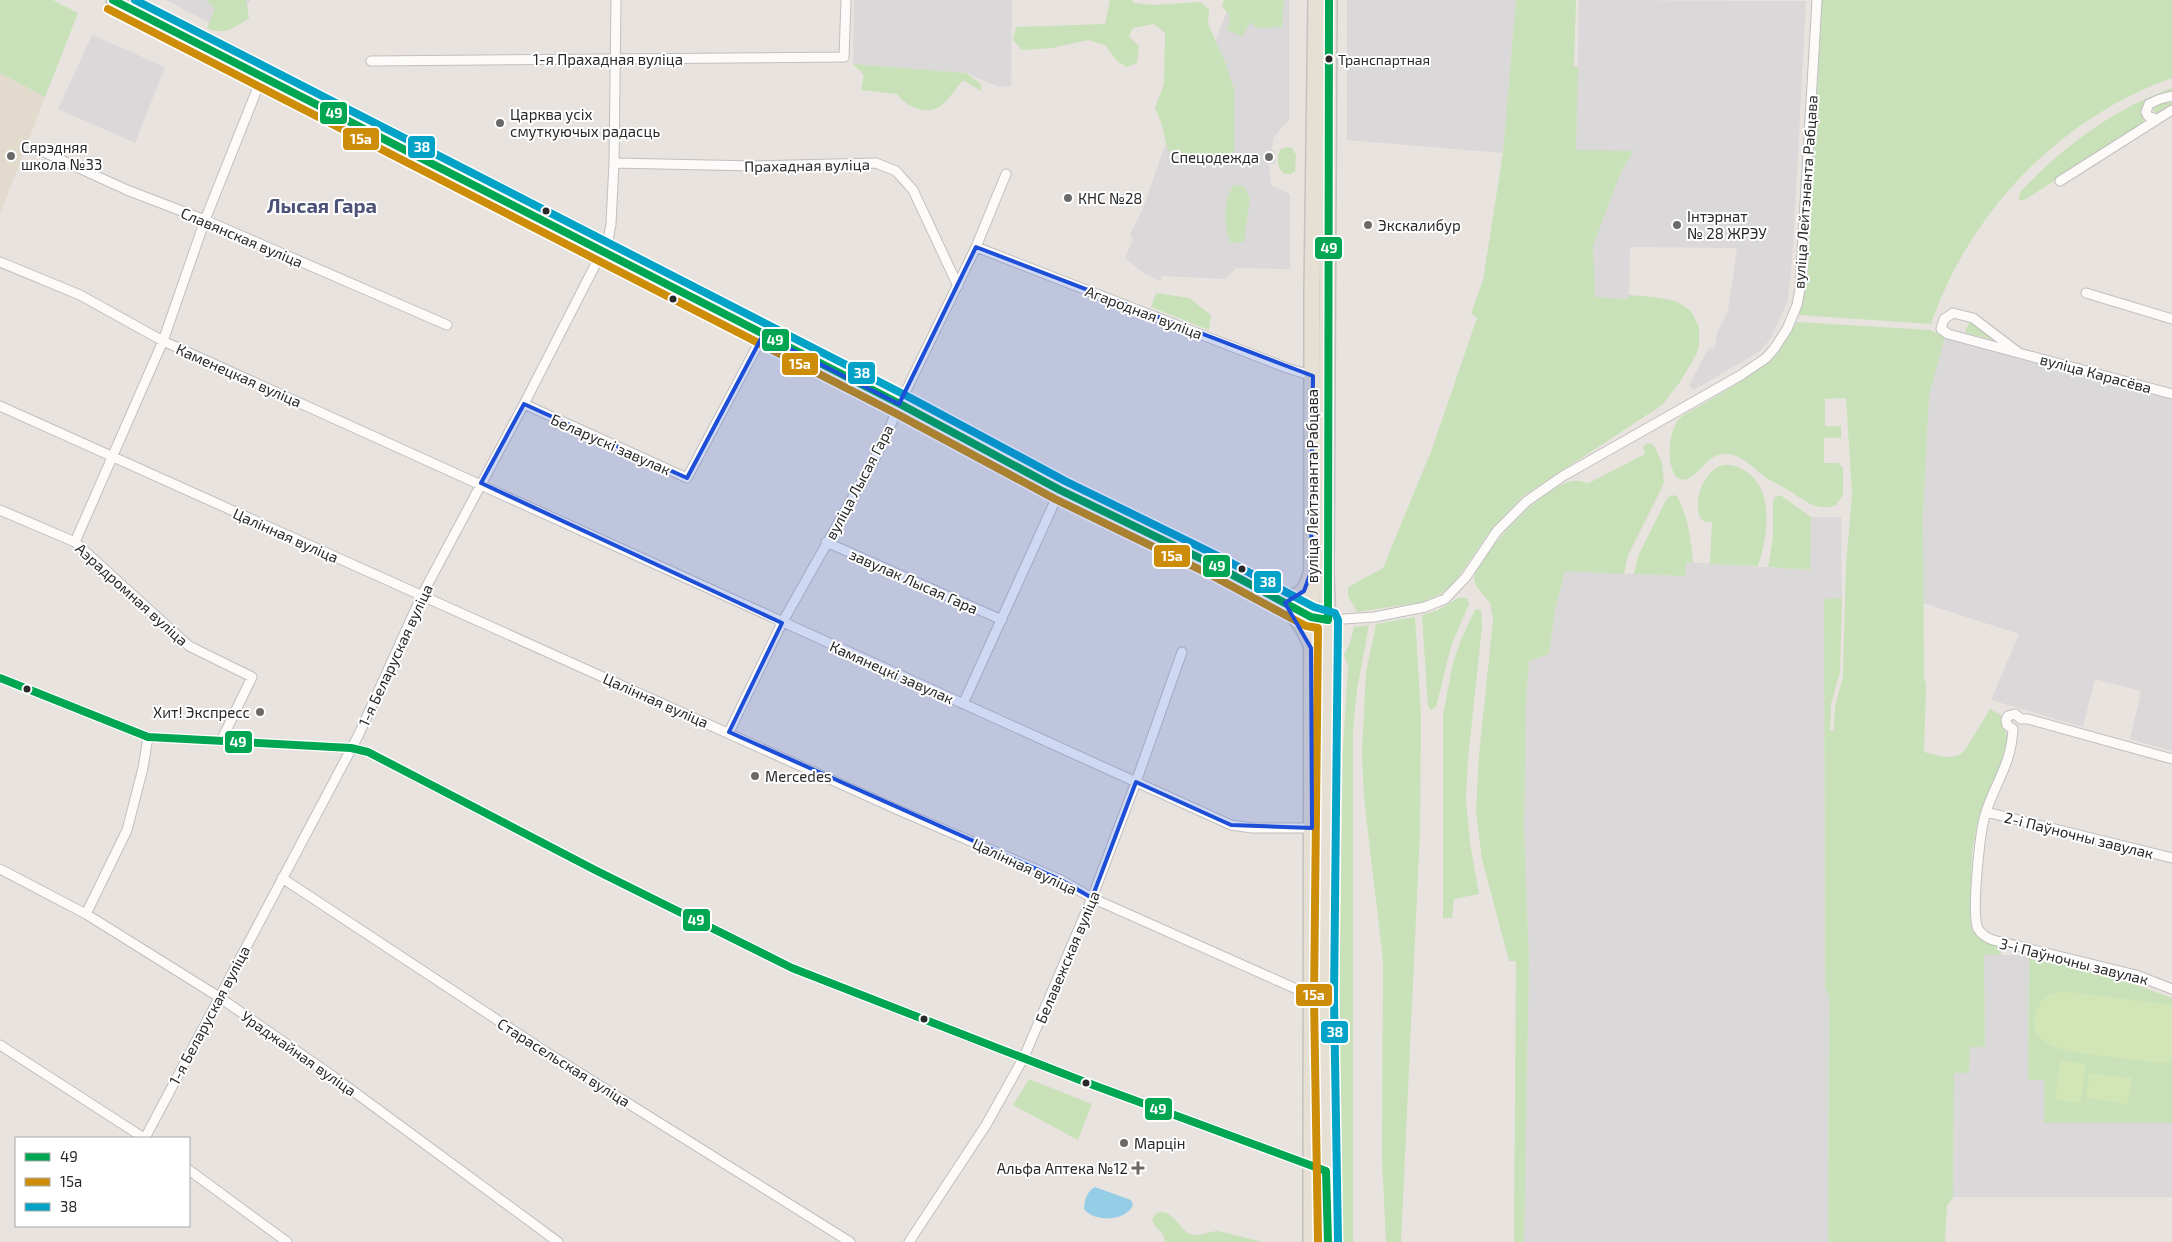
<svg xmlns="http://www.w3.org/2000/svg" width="2172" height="1242" font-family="'Exo 2',sans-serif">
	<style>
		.industrial { fill: #dbd8da }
		.education { fill: #e2dbcd }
		.green { fill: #c8e1b8 }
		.pitch { fill: #d2e5b6 }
		.water { fill: #95cde6 }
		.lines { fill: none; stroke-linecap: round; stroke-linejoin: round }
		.minor-casing { stroke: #c1bfbf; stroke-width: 11 }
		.secondary-casing { stroke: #c1bfbf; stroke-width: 15 }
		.trunk-casing { stroke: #c4c2c0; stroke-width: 18 }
		.minor { stroke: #fcfbfa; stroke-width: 9 }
		.secondary { stroke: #fcfbfa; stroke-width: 12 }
		.trunk { stroke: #e6dfd3; stroke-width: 15 }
		.bus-1-casing { stroke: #fff; stroke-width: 11 }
		.bus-2-casing { stroke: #fff; stroke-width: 11 }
		.bus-3-casing { stroke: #fff; stroke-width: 11 }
		.bus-1 { stroke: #00a651; stroke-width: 8 }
		.bus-2 { stroke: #ce8d08; stroke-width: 8 }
		.bus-3 { stroke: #02a3c6; stroke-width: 8 }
		.marked { fill: #1d4ed8; fill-opacity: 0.2; stroke: #1d4ed8; stroke-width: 4; stroke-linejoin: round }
		.bus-dot { fill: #292929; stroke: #fff; stroke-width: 2 }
		.poi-dot { fill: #6c6a68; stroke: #fff; stroke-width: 2 }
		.labels { text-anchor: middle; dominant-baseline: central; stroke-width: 4; stroke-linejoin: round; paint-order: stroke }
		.bus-label { font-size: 14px; fill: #292929; stroke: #fff; text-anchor: start }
		.street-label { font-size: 15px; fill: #292929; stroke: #fff }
		.poi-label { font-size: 15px; fill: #292929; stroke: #fff; text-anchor: start }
		.district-label { font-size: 20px; font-weight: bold; fill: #4b5177; stroke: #fff }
		.line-badge { stroke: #fff; stroke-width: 2 }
		.badge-label { font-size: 14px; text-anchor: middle; font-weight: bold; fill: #fff }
	</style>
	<rect width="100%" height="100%" fill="#e8e3de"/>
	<!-- industrial -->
	<path class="industrial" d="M166 0H251L225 31Z
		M854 0H1012L1011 86 999 87 966 73 853 64Z
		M1231 0H1289V120L1273 138 1272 150 1275 151V164H1269L1271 185 1290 194V269L1236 268 1226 279 1162 276 1160 281 1143 273 1125 258 1133 240 1130 234 1143 208 1169 134 1179 137Z
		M1347 0H1516L1503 153 1347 140Z
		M1579 0 1806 1 1793 247 1788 300 1771 338 1760 351 1694 390 1689 385 1708 349 1715 347 1717 332 1728 312 1737 248 1630 247 1629 299 1595 297 1593 246 1621 172 1633 151H1576Z
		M92 35 165 67 135 143 58 109Z
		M1945 337 2172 397V751L2130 739 2141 691 2095 679 2083 727 1991 700 2019 634 1923 603V515L1929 396Z
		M1811 517H1841L1842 598 1824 600 1825 987 1829 996 1828 1242H1524L1529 961 1524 830 1526 702 1529 661 1549 654 1555 610 1565 571 1685 576 1686 562 1810 570Z
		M1984 955H2029L2028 1080H2044V1123H2172V1197H1953L1954 1073H1969L1970 1047H1985Z"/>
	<!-- education -->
	<path class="education" d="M0 73 45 97 0 215Z"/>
	<!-- green -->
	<path class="green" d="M0 0H53L78 13 45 97 0 73Z
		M207 0H246L249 18C235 28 223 36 207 28L215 9Z
		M1110 0H1131L1135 3 1152 5 1200 2 1209 9 1208 24 1226 64 1234 89V158L1212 161 1192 155 1168 151 1161 122 1155 108 1164 83 1165 33 1154 24 1133 28 1129 36 1139 46 1137 63 1126 67 1117 61 1105 45 1088 40 1052 48 1022 50 1013 40 1016 27 1105 24Z
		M1224 0H1284L1282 27 1256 28 1251 22 1242 36 1227 30 1230 16 1222 6Z
		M1516 0H1576L1574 66 1578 67 1576 150 1633 151 1621 172 1593 246 1595 297 1629 299V295L1653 297 1676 301 1691 311 1699 327V346L1696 355 1680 382 1662 405 1522 497 1488 534 1454 583 1441 594 1423 602 1357 612 1348 596V587L1383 568 1432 449 1477 318 1471 313 1483 280 1503 153Z
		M1822 0H2172V78C2060 118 1970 211 1931 324L1799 315 1808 268Z
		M853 64 966 73 981 84V91L963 80C956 88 950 98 942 105 927 117 906 107 897 94L861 90 864 75Z
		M2172 88V93L2144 112 2143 125 2024 200H2019C2017 191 2031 182 2036 176 2076 137 2120 107 2172 88Z
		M2172 97V108L2158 114 2154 112 2153 106Z
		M1286 147 1292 148 1296 155 1295 171 1291 174H1284C1277 167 1276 160 1280 150Z
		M1234 185 1244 186 1250 199 1244 242 1230 243C1224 227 1223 199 1234 185Z
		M1156 293 1189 298 1211 315 1209 330 1151 307Z
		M1971 321 1998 341 1966 333 1965 330Z
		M1797 322 1930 330 1945 337 1929 396 1923 515 1924 676 1926 686 1924 752C1938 755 1954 762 1965 750L1990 709 2001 715 2008 741 2003 762 1978 820 1972 852 1970 918 1972 930 1980 939 2001 948V955H1984L1985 1047H1970L1969 1073H1954L1953 1197 1947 1206 1945 1242H1828L1829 996 1825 987 1824 599 1842 598 1840 672 1831 704 1830 730 1834 731 1835 707 1843 676 1846 564 1852 494 1846 398 1825 399V426H1841V438H1824V463H1838L1843 468V495L1836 505C1816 513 1802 498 1786 489 1781 485 1775 483 1769 480 1756 471 1740 451 1723 454 1705 456 1701 475 1685 480L1677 478C1665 463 1668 428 1682 416 1726 390 1773 369 1797 322Z
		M1651 443 1655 447 1662 463 1664 483 1628 555 1624 574 1565 571 1555 610 1549 654 1529 661 1526 702 1524 830 1529 961 1524 1242H1514L1516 961H1509L1482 859 1476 811 1479 755 1493 620 1490 603 1476 586 1474 577C1482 551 1560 463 1587 484L1645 454 1643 447 1646 444Z
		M1723 465C1732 464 1740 467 1748 473 1775 493 1767 538 1758 566L1710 564 1712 522H1705L1700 518C1693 500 1703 471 1723 465Z
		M1671 495 1677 496C1688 516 1691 540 1693 562H1686L1685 576 1634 574 1639 554 1666 500Z
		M1780 495 1811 517 1810 570 1768 567 1773 538V502L1775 497Z
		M1458 598H1467L1469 604 1451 646 1436 707 1431 710 1428 707 1422 615 1438 610Z
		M1479 609 1481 611 1482 627 1468 758 1466 799 1470 843 1479 894 1454 899 1452 918H1443V715L1453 663 1460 642 1475 610Z
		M1415 617 1421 714 1420 831 1401 1242H1386L1382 1159 1383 961 1364 798 1362 752 1366 672 1376 624Z
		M1369 625 1357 690 1353 731V1242H1335L1343 750 1348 666 1344 655 1350 643 1354 627Z
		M2029 955 2137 985 2172 998V1123H2044V1080H2028Z
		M1029 1079 1092 1104 1078 1140 1013 1105Z
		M1162 1212C1177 1214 1179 1232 1194 1235 1201 1236 1210 1231 1218 1231L1263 1242H1165C1164 1230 1154 1229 1152 1219L1157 1213Z"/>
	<!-- pitch -->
	<path class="pitch" d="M2062 991 2172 1005V1062L2157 1063C2140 1061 2122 1058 2104 1056 2080 1053 2022 1051 2036 1011 2041 999 2049 993 2062 991Z
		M2060 1060 2086 1064 2081 1103 2055 1100Z
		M2089 1073 2132 1078 2128 1104 2086 1098Z"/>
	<!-- water -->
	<path class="water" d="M1095 1187 1131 1200 1133 1205C1127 1221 1094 1223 1084 1209 1084 1201 1087 1191 1095 1187Z"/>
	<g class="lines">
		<defs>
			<path id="minor" d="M371 61 844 57 846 0
				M2155 119 2148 116 2146 112 2149 104 2160 99 2172 96
				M37 149 127 190 205 220 447 325
				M614 163 755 166 876 163 896 171 913 190 958 286
				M2060 181 2172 110
				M976 247 1287 368 1313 376
				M0 262 80 295 163 341 1231 825 1252 828H1312
				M2086 293 2172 319
				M2019 353 1973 318 1953 313 1944 319 1941 329 1948 334 2172 394
				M524 404 687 478 763 335
				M0 406 903 812 1061 880 1092 898 1310 995
				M0 510 75 542 189 646 252 677 221 741
				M75 542 163 341 205 220 262 77
				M826 542 1002 620
				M1328 620 1374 617 1425 607 1445 599 1466 577 1497 531 1527 501 1563 476 1741 375 1766 358 1774 349 1787 329 1797 305 1800 289 1817 0
				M0 678 148 737 351 748 368 752 595 870 792 968 1085 1082 1326 1171
				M963 704 1060 490
				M2013 729C2011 766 1995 782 1985 815 1980 833 1971 913 1978 929 1982 935 1987 938 1993 940L2136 975 2172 989
				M2013 729 2007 725 2006 720 2008 716 2015 714 2021 719H2028L2172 759
				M729 732 782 623 880 449 903 397 976 247 1006 174
				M1986 812 2172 858
				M0 869 86 914 219 997 334 1077 558 1242
				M282 878 546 1052 850 1242
				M86 914 127 830 143 768 148 737
				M0 1045 144 1138
				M145 1138 358 736 422 595 524 404 608 240 611 224 614 163 616 0
				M189 1170 287 1242
				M909 1242 986 1125 1024 1057 1092 898 1136 782 1182 652"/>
			<path id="secondary" d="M113 0 900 404 1060 490 1216 566 1311 617 1320 619"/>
			<path id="trunk" d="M1274 598C1290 610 1302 622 1309 641
				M1274 598C1292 600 1306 596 1310 576
				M1311 1242 1312 292 1316 0
				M1328 1242 1324 999 1329 656 1326 572 1329 0"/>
		</defs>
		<!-- minor casing -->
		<use href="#minor" class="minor-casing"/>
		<!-- secondary casing -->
		<use href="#secondary" class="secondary-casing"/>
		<!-- trunk casing -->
		<use href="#trunk" class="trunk-casing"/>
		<!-- minor -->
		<use href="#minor" class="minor"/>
		<!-- secondary -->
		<use href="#secondary" class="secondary"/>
		<!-- trunk -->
		<use href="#trunk" class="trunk"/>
		<defs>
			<path id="bus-1" d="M113 0 900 404 1060 490 1216 566 1311 617 1328 620 1329 0
				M0 678 148 737 351 748 368 752 595 870 792 968 1085 1082 1326 1171 1328 1242"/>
			<path id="bus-2" d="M108 9 895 413 1055 499 1211 575 1306 626 1318 628 1314 999 1318 1242"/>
			<path id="bus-3" d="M135 0 905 395 1065 481 1220 557 1314 607 1335 613 1338 620 1334 999 1338 1242"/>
		</defs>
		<!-- bus-1 casing -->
		<use href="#bus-1" class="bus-1-casing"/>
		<!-- bus-2 casing -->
		<use href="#bus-2" class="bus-2-casing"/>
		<!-- bus-3 casing -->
		<use href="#bus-3" class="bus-3-casing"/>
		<!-- bus-1 -->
		<use href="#bus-1" class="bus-1"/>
		<!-- bus-2 -->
		<use href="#bus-2" class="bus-2"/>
		<!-- bus-3 -->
		<use href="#bus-3" class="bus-3"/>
	</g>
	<!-- marked area -->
	<path class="marked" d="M976 247 1313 376 1311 572 1304 591 1285 603 1311 648 1312 828 1231 825 1136 782 1092 898 1061 880 729 732 782 623 481 483 524 404 687 478 763 335 899 404Z"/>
	<!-- markers -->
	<g class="bus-dot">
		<circle cx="1329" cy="59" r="4.5"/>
		<circle cx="546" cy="211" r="4.5"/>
		<circle cx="673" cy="299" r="4.5"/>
		<circle cx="1242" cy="569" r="4.5"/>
		<circle cx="27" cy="689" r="4.5"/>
		<circle cx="924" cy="1019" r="4.5"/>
		<circle cx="1086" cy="1083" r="4.5"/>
	</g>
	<g class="poi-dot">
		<circle cx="500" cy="123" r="5"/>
		<circle cx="11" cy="156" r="5"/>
		<circle cx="1269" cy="157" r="5"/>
		<circle cx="1068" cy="198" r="5"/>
		<circle cx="1368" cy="225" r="5"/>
		<circle cx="1677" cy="225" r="5"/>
		<circle cx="260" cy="712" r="5"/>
		<circle cx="755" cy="776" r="5"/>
		<circle cx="1124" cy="1143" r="5"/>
		<path d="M1135.5 1160.5h5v5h5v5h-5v5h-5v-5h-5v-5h5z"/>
	</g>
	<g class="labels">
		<!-- bus labels -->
		<g class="bus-label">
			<text x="1338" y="59">Транспартная</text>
		</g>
		<!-- street labels -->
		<g class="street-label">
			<text x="608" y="59">1-я Прахадная вуліца</text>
			<text transform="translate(807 165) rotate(-1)">Прахадная вуліца</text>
			<text transform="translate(1805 192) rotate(-86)">вуліца Лейтэнанта Рабцава</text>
			<text transform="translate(242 237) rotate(23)">Славянская вуліца</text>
			<text transform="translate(1144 312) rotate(21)">Агародная вуліца</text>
			<text transform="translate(2096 373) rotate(15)">вуліца Карасёва</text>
			<text transform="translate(239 375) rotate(24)">Каменецкая вуліца</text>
			<text transform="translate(611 444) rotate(24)">Беларускі завулак</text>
			<text transform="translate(859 482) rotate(-62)">вуліца Лысая Гара</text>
			<text transform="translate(1312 486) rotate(-90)">вуліца Лейтэнанта Рабцава</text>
			<text transform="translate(286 535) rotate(24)">Цалінная вуліца</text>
			<text transform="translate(914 581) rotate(24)">завулак Лысая Гара</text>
			<text transform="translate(132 594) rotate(42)">Аэрадромная вуліца</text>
			<text transform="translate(395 655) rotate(-65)">1-я Беларуская вуліца</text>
			<text transform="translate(892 672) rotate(24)">Камянецкі завулак</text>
			<text transform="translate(656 700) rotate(24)">Цалінная вуліца</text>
			<text transform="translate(2079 835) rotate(14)">2-і Паўночны завулак</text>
			<text transform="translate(1025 866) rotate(25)">Цалінная вуліца</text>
			<text transform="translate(1067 957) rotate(-67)">Белавежская вуліца</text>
			<text transform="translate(2074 961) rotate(14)">3-і Паўночны завулак</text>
			<text transform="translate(209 1015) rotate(-62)">1-я Беларуская вуліца</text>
			<text transform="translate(299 1053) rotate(35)">Ураджайная вуліца</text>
			<text transform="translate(564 1062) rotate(32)">Старасельская вуліца</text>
		</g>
		<!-- poi labels -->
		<g class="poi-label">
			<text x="510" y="114">Царква усіх<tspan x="510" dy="17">смуткуючых радасць</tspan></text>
			<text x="21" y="147">Сярэдняя<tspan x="21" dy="17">школа №33</tspan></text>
			<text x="1259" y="157" text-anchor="end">Спецодежда</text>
			<text x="1078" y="198">КНС №28</text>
			<text x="1687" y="216">Інтэрнат<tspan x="1687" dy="17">№ 28 ЖРЭУ</tspan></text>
			<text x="1378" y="225">Экскалибур</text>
			<text x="250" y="712" text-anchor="end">Хит! Экспресс</text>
			<text x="765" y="776">Mercedes</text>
			<text x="1134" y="1143">Марцін</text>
			<text x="1128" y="1168" text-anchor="end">Альфа Аптека №12</text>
		</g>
		<!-- district labels -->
		<g class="district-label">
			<text x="322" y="205">Лысая Гара</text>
		</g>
	</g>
	<g class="line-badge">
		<rect x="319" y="101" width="29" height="24" rx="5" fill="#00a651"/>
		<rect x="342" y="127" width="38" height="24" rx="5" fill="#ce8d08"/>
		<rect x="407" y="135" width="29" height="24" rx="5" fill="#02a3c6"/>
		<rect x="1314" y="236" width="29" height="24" rx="5" fill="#00a651"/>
		<rect x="761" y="328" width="29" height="24" rx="5" fill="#00a651"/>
		<rect x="781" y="352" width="38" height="24" rx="5" fill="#ce8d08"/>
		<rect x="847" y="361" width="29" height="24" rx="5" fill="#02a3c6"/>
		<rect x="1153" y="544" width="38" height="24" rx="5" fill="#ce8d08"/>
		<rect x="1202" y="554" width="29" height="24" rx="5" fill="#00a651"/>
		<rect x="1253" y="570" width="29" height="24" rx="5" fill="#02a3c6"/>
		<rect x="224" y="730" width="29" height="24" rx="5" fill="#00a651"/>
		<rect x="682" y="908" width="29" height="24" rx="5" fill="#00a651"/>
		<rect x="1295" y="983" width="38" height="24" rx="5" fill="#ce8d08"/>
		<rect x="1320" y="1020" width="29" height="24" rx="5" fill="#02a3c6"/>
		<rect x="1144" y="1097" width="29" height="24" rx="5" fill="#00a651"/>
	</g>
	<g class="badge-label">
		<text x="334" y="118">49</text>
		<text x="361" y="144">15а</text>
		<text x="422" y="152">38</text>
		<text x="1329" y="253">49</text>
		<text x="775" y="345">49</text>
		<text x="800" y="369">15а</text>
		<text x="862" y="378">38</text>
		<text x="1172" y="561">15а</text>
		<text x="1217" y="571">49</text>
		<text x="1268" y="587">38</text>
		<text x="238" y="747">49</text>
		<text x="696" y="925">49</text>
		<text x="1314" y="1000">15а</text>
		<text x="1335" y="1037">38</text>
		<text x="1158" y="1114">49</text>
	</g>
	<!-- legend -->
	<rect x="15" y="1137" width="175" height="90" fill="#ffffff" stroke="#a9a9a9"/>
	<rect x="25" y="1153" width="25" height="8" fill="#00a651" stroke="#a9a9a9"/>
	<text x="60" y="1162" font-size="15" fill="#292929">49</text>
	<rect x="25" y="1178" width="25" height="8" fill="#ce8d08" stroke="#a9a9a9"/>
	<text x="60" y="1187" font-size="15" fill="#292929">15а</text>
	<rect x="25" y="1203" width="25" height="8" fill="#02a3c6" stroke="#a9a9a9"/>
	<text x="60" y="1212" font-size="15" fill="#292929">38</text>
</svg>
